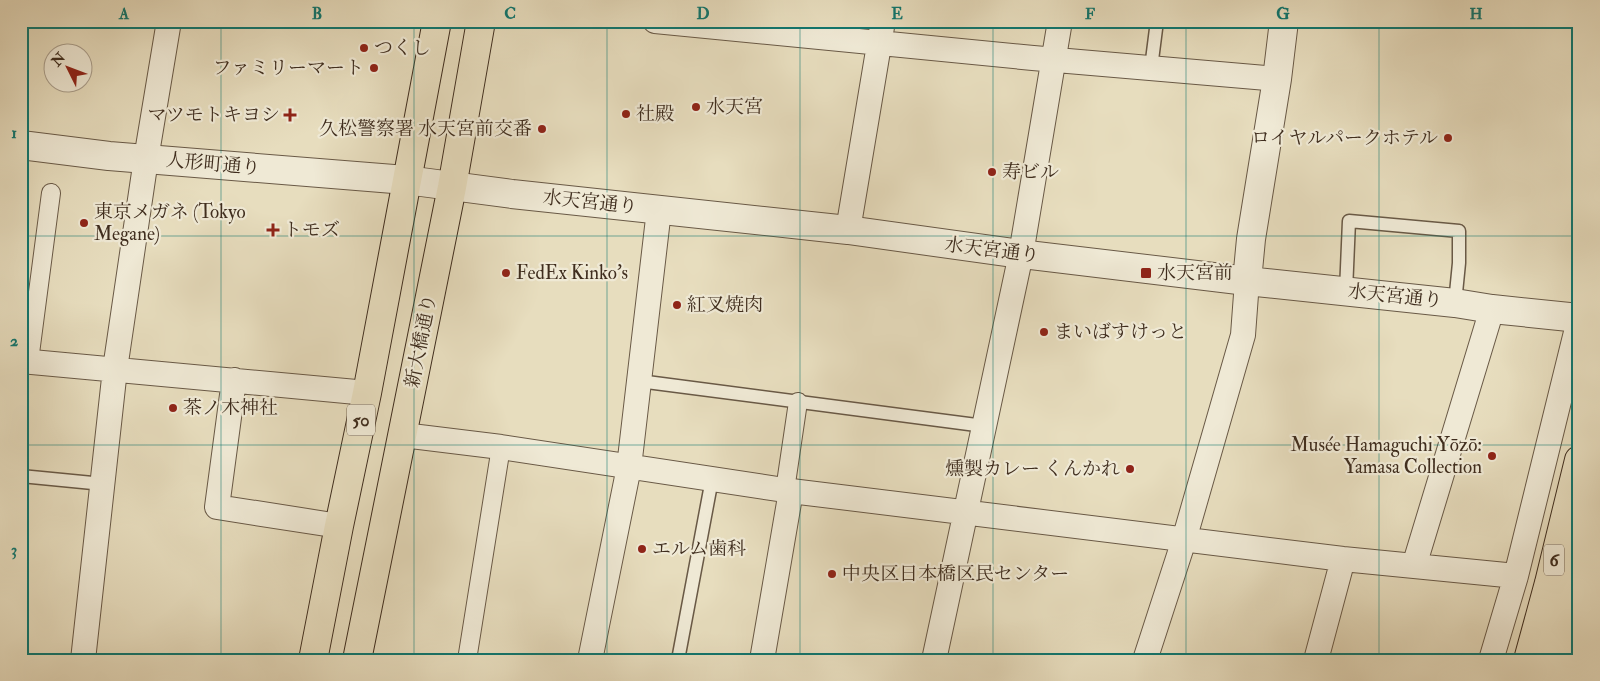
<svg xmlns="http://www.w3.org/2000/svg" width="1600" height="681" font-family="'IM FELL Double Pica','Noto Serif JP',serif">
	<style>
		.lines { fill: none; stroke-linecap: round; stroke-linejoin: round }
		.service-casing { stroke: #695946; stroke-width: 15 }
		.pedestrian-casing { stroke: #695946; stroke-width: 20 }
		.minor-casing { stroke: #695946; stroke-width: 26 }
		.tertiary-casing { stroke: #695946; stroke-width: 30 }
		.primary-casing { stroke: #3f2d1e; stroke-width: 30 }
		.motorway-casing { stroke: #3f2d1e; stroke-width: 30 }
		.service { stroke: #efe9d5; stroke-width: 12 }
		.pedestrian { stroke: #efe9d5; stroke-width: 18 }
		.minor { stroke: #efe9d5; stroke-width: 24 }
		.tertiary { stroke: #efe9d5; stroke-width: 28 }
		.primary { stroke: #e7ddbe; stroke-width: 28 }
		.motorway { stroke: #e7ddbe; stroke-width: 28 }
		.grid { fill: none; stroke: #0f766e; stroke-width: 1; stroke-opacity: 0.55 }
		.poi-dot { fill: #8f2418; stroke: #efe9d5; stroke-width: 2 }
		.labels { text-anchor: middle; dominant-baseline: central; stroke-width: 4.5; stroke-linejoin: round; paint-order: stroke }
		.shield { fill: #efe9d5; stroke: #746555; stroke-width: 1 }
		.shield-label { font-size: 18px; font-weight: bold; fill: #3f2d1e }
		.poi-label { font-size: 19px; fill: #3f2d1e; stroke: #efe9d5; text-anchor: start }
		.street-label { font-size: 19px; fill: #3f2d1e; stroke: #efe9d5 }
		.neatline { fill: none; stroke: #0f766e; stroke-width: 2 }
		.grid-label { font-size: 16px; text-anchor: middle; font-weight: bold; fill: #0f766e }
	</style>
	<rect width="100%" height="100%" fill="#e7ddbe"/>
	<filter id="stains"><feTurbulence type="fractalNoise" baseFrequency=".004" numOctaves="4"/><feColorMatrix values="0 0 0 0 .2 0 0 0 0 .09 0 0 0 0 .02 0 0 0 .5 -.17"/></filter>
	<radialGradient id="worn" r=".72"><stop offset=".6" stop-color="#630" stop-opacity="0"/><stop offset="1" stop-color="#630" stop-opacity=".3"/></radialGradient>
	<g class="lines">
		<defs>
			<path id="service" d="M1151 68 1157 21
				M1346 291 1349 221 1459 231V263L1455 303
				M639 381 984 426
				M21 476 103 484
				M678 660 712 479"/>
			<path id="pedestrian" d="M29 361 51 193
				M785 490 798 402
				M467 660 501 447"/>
			<path id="minor" d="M655 21 1033 58 1277 79
				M848 230 883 21
				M21 361 367 393
				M234 380 217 507 339 526
				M403 435 501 447 791 491 1343 559 1516 576
				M1414 566 1492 309
				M83 660 115 369 146 159 169 21
				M590 660 629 467 659 210
				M762 660 791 491
				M934 660 1021 254 1060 21
				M1145 660 1184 540 1243 335 1247 281
				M1316 660 1343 559
				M1491 660 1516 576 1579 320"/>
			<path id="tertiary" d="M21 145 109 156 406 180 512 194 848 230 1021 254 1247 281 1455 303 1492 309 1579 318
				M1247 281 1251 239 1277 79 1284 21"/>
			<path id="primary" d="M313 660 339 526 367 393 437 21
				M357 660 452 187 481 21"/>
			<path id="motorway" d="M1528 660 1549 583 1579 460
				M1553 660 1566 593 1579 551
				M1571 660 1579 646"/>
		</defs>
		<!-- service casing -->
		<use href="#service" class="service-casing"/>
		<!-- pedestrian casing -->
		<use href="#pedestrian" class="pedestrian-casing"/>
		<!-- minor casing -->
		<use href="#minor" class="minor-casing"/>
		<!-- tertiary casing -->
		<use href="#tertiary" class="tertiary-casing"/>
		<!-- primary casing -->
		<use href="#primary" class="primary-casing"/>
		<!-- motorway casing -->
		<use href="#motorway" class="motorway-casing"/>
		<!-- service -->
		<use href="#service" class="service"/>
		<!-- pedestrian -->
		<use href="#pedestrian" class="pedestrian"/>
		<!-- minor -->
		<use href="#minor" class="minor"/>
		<!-- tertiary -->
		<use href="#tertiary" class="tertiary"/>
		<!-- primary -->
		<use href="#primary" class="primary"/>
		<!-- motorway -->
		<use href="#motorway" class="motorway"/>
	</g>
	<!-- grid -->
	<path class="grid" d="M221 21V660M414 21V660M607 21V660M800 21V660M993 21V660M1186 21V660M1379 21V660M21 236H1579M21 445H1579"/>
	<!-- markers -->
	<g class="poi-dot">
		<circle cx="364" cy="48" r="5"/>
		<circle cx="374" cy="68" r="5"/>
		<circle cx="696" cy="107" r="5"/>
		<circle cx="626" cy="114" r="5"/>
		<path d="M287.5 107.5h5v5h5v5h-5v5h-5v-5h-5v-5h5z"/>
		<circle cx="542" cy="129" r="5"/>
		<circle cx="1448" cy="138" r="5"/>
		<circle cx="992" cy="172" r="5"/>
		<circle cx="84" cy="223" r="5"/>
		<path d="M270.5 222.5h5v5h5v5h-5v5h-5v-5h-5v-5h5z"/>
		<circle cx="506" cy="273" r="5"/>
		<rect x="1140" y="267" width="12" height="12" rx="2.5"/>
		<circle cx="677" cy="305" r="5"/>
		<circle cx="1044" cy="332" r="5"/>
		<circle cx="173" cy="408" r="5"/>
		<circle cx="1492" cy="456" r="5"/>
		<circle cx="1130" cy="469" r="5"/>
		<circle cx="642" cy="549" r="5"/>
		<circle cx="832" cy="574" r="5"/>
	</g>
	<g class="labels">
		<!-- shield labels -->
		<g class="shield">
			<rect x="347" y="404.5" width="28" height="31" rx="4"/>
			<rect x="1544" y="544.5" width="20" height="31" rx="4"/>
		</g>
		<g class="shield-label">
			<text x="361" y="420">50</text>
			<text x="1554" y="560">6</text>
		</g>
		<!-- poi labels -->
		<g class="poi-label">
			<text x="374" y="48">つくし</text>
			<text x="364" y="68" text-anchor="end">ファミリーマート</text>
			<text x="706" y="107">水天宮</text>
			<text x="636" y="114">社殿</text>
			<text x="280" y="115" text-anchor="end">マツモトキヨシ</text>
			<text x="532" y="129" text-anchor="end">久松警察署 水天宮前交番</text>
			<text x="1438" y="138" text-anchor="end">ロイヤルパークホテル</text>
			<text x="1002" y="172">寿ビル</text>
			<text x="94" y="212">東京メガネ (Tokyo<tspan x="94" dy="22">Megane)</tspan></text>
			<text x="283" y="230">トモズ</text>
			<text x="516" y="273">FedEx Kinko's</text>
			<text x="1157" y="273">水天宮前</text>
			<text x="687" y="305">紅叉焼肉</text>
			<text x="1054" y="332">まいばすけっと</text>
			<text x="183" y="408">茶ノ木神社</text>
			<text x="1482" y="445" text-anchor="end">Musée Hamaguchi Yōzō:<tspan x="1482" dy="22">Yamasa Collection</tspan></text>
			<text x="1120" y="469" text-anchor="end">燻製カレー くんかれ</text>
			<text x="652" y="549">エルム歯科</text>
			<text x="842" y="574">中央区日本橋区民センター</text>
		</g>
		<!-- street labels -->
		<g class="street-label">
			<text transform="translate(213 164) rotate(5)">人形町通り</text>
			<text transform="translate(590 202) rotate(6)">水天宮通り</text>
			<text transform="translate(992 250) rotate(7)">水天宮通り</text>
			<text transform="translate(1395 296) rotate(6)">水天宮通り</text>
			<text transform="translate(421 341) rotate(-79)">新大橋通り</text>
		</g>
	</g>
	<!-- margin -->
	<rect width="1600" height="681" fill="none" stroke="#e7ddbe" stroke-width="55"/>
	<!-- north arrow -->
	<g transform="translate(68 68) rotate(312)"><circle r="24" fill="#efe9d5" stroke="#a99e8c"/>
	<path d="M0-4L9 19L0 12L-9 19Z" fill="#8f2418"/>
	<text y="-8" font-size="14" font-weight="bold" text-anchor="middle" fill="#3f2d1e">N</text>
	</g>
	<rect x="28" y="28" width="1544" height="626" class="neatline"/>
	<g class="grid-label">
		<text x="124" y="19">A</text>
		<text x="317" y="19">B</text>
		<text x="510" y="19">C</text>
		<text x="703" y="19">D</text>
		<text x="897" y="19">E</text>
		<text x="1090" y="19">F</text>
		<text x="1283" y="19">G</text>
		<text x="1476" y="19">H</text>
		<text x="14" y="138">1</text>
		<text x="14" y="346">2</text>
		<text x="14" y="555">3</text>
	</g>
	<rect width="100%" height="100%" filter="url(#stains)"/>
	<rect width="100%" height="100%" fill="url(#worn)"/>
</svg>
